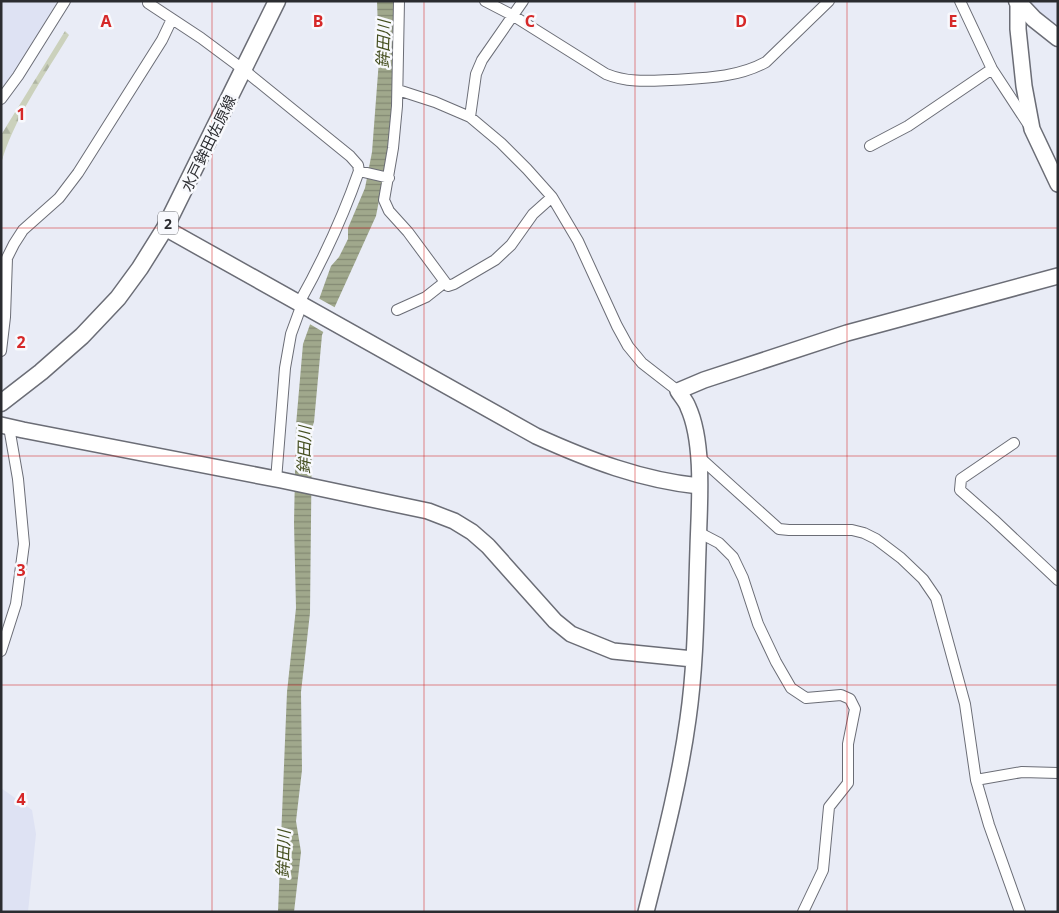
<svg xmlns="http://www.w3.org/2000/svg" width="1059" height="913" font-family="'Noto Sans','Noto Sans JP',sans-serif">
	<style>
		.built { fill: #dee2f3 }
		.forest { fill: url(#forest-firs) }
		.water { fill: url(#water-rules) }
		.pier { fill: #e9ecf6 }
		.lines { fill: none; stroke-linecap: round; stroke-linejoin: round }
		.street-casing { stroke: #6b6d76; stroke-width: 12 }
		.secondary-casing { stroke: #6b6d76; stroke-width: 18 }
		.primary-casing { stroke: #6b6d76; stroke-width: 19 }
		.street { stroke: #fff; stroke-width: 10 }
		.secondary { stroke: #fff; stroke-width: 15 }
		.primary { stroke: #fff; stroke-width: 16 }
		.grid { fill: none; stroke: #d62828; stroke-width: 1; stroke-opacity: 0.55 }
		.labels { text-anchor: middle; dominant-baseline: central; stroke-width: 5; stroke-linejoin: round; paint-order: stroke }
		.shield { fill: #f8f9fd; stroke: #686a6e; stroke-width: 1 }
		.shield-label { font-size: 14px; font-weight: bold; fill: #2b2c30 }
		.street-label { font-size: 15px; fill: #2b2c30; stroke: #f8f9fd }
		.water-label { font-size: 16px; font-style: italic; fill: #454f20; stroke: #f8f9fd }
		.grid-label { font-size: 16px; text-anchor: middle; font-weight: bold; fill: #d62828; stroke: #f8f9fd; stroke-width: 5; stroke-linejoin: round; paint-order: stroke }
	</style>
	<defs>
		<pattern id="forest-firs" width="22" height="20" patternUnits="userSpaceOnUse" patternTransform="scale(1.25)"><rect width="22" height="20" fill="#cbd1bc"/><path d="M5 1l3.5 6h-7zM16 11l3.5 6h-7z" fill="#aeb4a2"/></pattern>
		<pattern id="water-rules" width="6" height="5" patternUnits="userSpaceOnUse" patternTransform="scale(1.25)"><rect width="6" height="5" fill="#a0a88c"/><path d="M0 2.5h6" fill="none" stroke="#838973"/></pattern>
	</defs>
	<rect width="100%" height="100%" fill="#e9ecf6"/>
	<!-- built -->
	<path class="built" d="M1 1H58L10 78 1 88Z
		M1029 1H1058V30L1035 9Z
		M1 788 32 810 36 834 28 912H1Z"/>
	<!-- forest -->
	<path class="forest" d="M65 31 69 35C46 73 12 122 1 164V135Z"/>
	<!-- water -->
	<path class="water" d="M377 1H395L393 129 376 216 322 335 314 422 312 428 310 613 301 692 302 770 296 821 301 852 294 912H278L287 692 296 608 294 523 296 425 303 344 331 266 339 257 348 239V228L365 188 372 152 379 60Z"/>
	<!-- pier -->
	<path class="pier" d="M318 298 336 308 325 333 308 323Z"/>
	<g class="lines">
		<defs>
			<path id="street" d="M149 1 148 3 201 38 244 70 350 156 358 165 359 171C343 217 323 260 299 303
				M399 1 397 106 393 148 384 200 389 211 408 232 445 282
				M485 1 512 15 606 74C628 83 649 81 671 80 704 78 737 78 766 62L829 1
				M960 1 992 69 1030 127
				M398 90 435 102 470 117 501 143 527 169 552 197 578 241 617 326 628 346 642 363 678 391
				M1 99 18 76 65 1
				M470 117 476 74 482 60 523 1
				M870 146 908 126 992 69
				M359 171 389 178
				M397 310 426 297 445 282 448 286 454 284 495 260 511 245 533 214 552 197
				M1 351 5 317 7 258 14 244 23 230 59 198 78 173 162 40 172 19
				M1014 443 961 479 960 490 994 520 1058 580
				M698 456 779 529 789 530H852L864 533 876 539 901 558 923 579 936 598 965 704 976 780 989 825 1020 912
				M276 480 285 368 291 334 302 304
				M698 532 719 543 733 557 743 578 758 624 776 662 791 688 806 698 841 695 850 699 855 709 848 744V783L829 807 823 870 803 912
				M1 651 16 604 24 544 18 479 9 427
				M976 780 1022 772 1058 773"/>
			<path id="secondary" d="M1018 2V29L1024 86 1032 129 1058 184
				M165 228 536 436C589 460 641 480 699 486
				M1 425 23 430 281 480 428 511 454 521 472 532 488 546 555 621 571 634 613 651 693 659
				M646 912C662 848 679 785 688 719 696 663 696 606 698 549 699 508 705 444 688 407 686 401 681 396 678 391L704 380 847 333 1058 276"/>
			<path id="primary" d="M1017 1 1034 19 1058 38
				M1 403 41 372 82 336 118 298 140 268 165 228 277 1"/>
		</defs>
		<!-- street casing -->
		<use href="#street" class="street-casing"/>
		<!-- secondary casing -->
		<use href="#secondary" class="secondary-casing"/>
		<!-- primary casing -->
		<use href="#primary" class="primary-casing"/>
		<!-- street -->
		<use href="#street" class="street"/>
		<!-- secondary -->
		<use href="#secondary" class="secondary"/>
		<!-- primary -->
		<use href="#primary" class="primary"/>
	</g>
	<!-- grid -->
	<path class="grid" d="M212 1V912M424 1V912M635 1V912M847 1V912M1 228H1058M1 456H1058M1 685H1058"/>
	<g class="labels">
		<!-- shield labels -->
		<rect class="shield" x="158" y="211.5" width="20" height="23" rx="4"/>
		<g class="shield-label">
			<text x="168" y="223">2</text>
		</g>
		<!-- street labels -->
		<g class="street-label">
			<text transform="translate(208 143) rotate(-64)">水戸鉾田佐原線</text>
		</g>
		<!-- water labels -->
		<g class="water-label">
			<text transform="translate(383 44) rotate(-88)">鉾田川</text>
			<text transform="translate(304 450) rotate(-89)">鉾田川</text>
			<text transform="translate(283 854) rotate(-88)">鉾田川</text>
		</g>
	</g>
	<g class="grid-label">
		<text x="106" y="27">A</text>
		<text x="318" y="27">B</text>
		<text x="530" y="27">C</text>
		<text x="741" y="27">D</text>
		<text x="953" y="27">E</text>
		<text x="21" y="120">1</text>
		<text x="21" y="348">2</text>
		<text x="21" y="576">3</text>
		<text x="21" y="805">4</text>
	</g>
	<!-- border -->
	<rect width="1059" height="913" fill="none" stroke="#2b2c30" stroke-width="5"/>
</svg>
